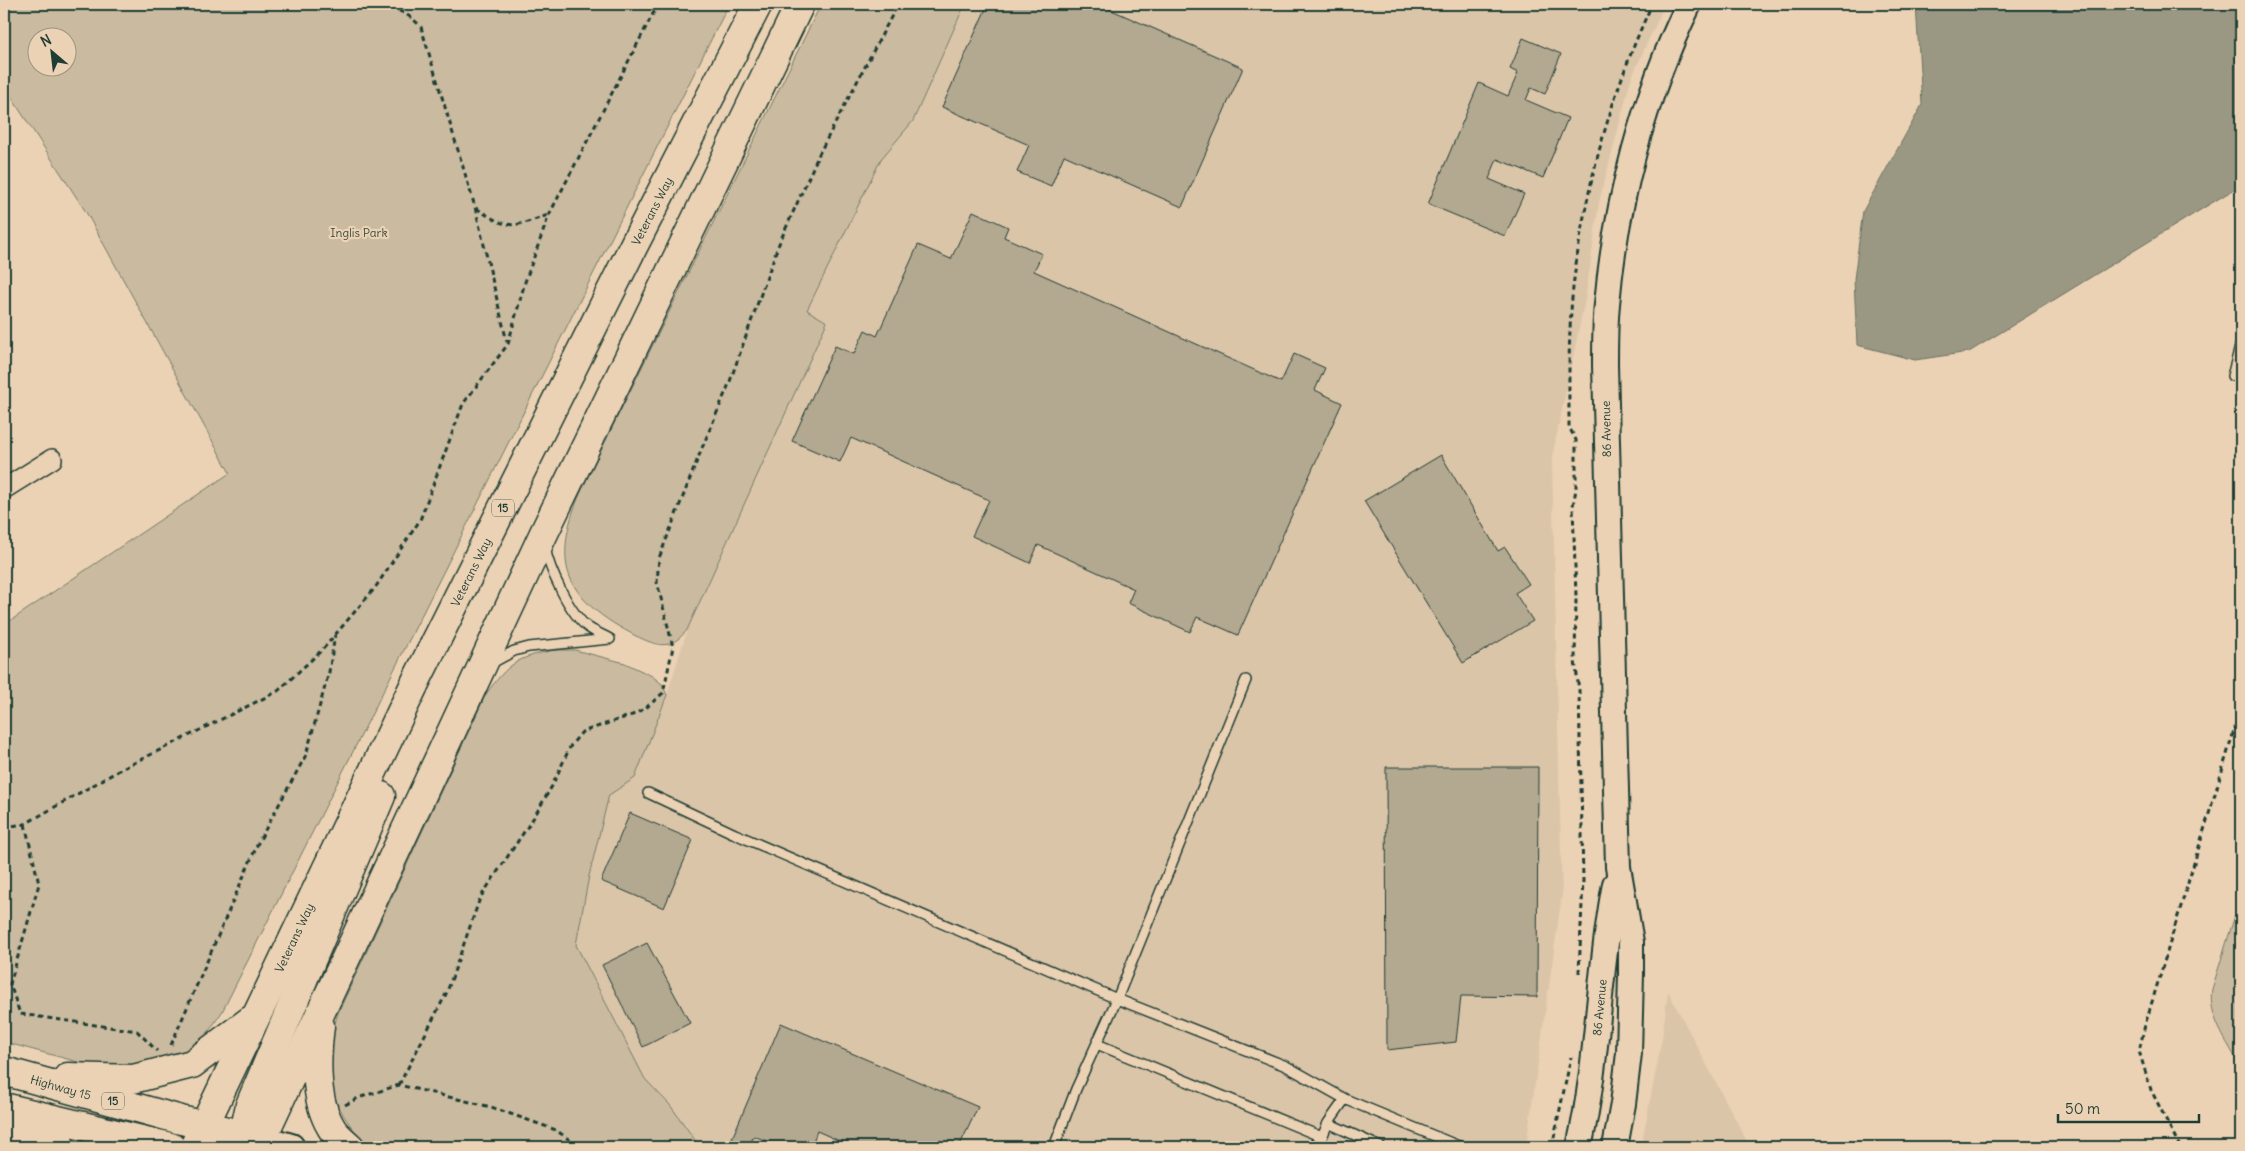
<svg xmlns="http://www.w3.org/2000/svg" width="2245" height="1151" font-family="Delius,sans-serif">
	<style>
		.built { fill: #dbc5a9 }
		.green { fill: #caba9f; stroke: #747c6a; fill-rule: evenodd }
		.water { fill: #9a9782; stroke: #697363 }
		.building { fill: #b3a890; stroke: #1f3d34 }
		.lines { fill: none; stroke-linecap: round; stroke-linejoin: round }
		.service-casing { stroke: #1f3d34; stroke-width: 12 }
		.minor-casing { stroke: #1f3d34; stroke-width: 22 }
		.tertiary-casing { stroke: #1f3d34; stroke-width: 28 }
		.secondary-casing { stroke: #1f3d34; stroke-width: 30 }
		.primary-casing { stroke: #1f3d34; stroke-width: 31 }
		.path { stroke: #1f3d34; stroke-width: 3; stroke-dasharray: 5 4; stroke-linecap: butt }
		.service { stroke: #ecd2b4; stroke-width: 9 }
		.minor { stroke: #ecd2b4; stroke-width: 19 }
		.tertiary { stroke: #ecd2b4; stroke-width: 24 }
		.secondary { stroke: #ecd2b4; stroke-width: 26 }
		.primary { stroke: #ecd2b4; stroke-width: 28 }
		.labels { text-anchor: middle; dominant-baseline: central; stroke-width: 4.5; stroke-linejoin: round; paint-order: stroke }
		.shield { fill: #ecd2b4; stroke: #5c6a5a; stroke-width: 1 }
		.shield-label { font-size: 11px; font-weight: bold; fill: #1f3d34 }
		.street-label { font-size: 12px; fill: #1f3d34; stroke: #ecd2b4 }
		.park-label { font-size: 12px; fill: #304a3f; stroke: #ecd2b4 }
	</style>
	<rect width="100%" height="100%" fill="#ecd2b4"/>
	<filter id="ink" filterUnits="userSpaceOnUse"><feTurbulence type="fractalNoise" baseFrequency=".02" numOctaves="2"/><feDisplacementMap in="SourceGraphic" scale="10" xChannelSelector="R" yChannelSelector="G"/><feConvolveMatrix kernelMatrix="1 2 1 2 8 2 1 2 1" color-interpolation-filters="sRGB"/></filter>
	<g filter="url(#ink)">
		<!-- built -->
		<path class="built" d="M965 4H1665L1631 79 1599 203 1586 295 1552 458 1562 895 1526 1147H700L670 1105 645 1079 576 945 589 876 609 795 635 778 667 695 687 630 827 322 807 311 881 159 913 121Z
			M1668 991 1750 1147H1641L1662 1038Z"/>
		<!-- green -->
		<path class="green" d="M4 4H729L222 1012 200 1044 170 1061 140 1068 82 1063 4 1042V625L230 473 86 212 4 86ZM38 38H68V68H38Z
			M821 4H965L913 121 881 159 807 310 827 322 687 630C682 636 677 641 669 644 658 647 645 640 636 636 607 621 569 598 566 560 563 521 584 486 600 452Z
			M554 650H575L625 663 652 676 662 684 667 695 635 778 609 795 589 876 576 945 645 1079 670 1105 700 1147H370C327 1106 321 1069 338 1013L486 694C509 663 516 658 554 650Z
			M2241 896V1068C2229 1044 2207 1017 2212 989Z"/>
		<!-- water -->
		<path class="water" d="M1916 4H2241V185L1969 352 1915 360 1857 345 1854 279 1863 211 1922 105Z"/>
		<!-- building -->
		<path class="building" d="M988 4H1098L1243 68 1182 207 1064 155 1051 186 1017 172 1029 145 942 107Z
			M1523 38 1561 54 1545 94 1531 88 1526 100 1568 118 1543 178 1497 159 1489 179 1524 194 1505 236 1428 204 1479 83 1508 96 1518 73 1510 69Z
			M973 211 1008 227 1004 237 1042 254 1034 271 1281 382 1294 354 1325 368 1315 390 1342 403 1238 635 1197 617 1190 632 1128 603 1134 589 1038 545 1030 563 972 536 989 500 851 438 840 462 792 441 835 346 854 354 865 330 877 336 918 245 951 259Z
			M1441 455 1498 551 1505 547 1529 584 1515 593 1533 621 1463 663 1364 501Z
			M1386 767H1538L1537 997 1461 996 1456 1042 1387 1050Z
			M630 813 693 840 664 908 601 881Z
			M647 943 690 1023 643 1047 602 965Z
			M781 1023 978 1107 959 1147H853L817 1131 811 1147H781L754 1136 748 1147 730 1143Z"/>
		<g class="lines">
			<defs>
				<path id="service" d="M2232 376 2241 343
					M545 547C549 569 570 615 589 628 595 632 603 635 610 639
					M492 663 514 651 529 647 610 639
					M648 793 735 834 1117 999 1286 1066 1345 1099 1461 1147
					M1097 1044 1322 1137
					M1328 1123 1345 1099
					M1054 1147 1076 1089 1117 999 1246 680
					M1318 1147 1328 1123 1381 1147"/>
				<path id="minor" d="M4 489 52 459"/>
				<g id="tertiary">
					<path id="s1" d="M1579 1147C1599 1060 1598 971 1615 884"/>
					<path d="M1615 1147 1623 1104 1629 1053 1631 974V942L1618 867 1605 365C1605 344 1605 324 1607 304 1616 201 1644 96 1689 4"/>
				</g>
				<path id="secondary" d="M263 1139 291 1147"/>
				<g id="primary">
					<path d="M320 1026C316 1058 314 1099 331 1127 335 1135 344 1141 350 1147"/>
					<path id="s2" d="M4 1071 181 1120 261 1139"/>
					<path d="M68 1077 133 1079 192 1064 251 1020"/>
					<path d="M4 1107 171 1147"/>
					<path d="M4 1131 61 1147"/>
					<path id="s3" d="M194 1147 417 679 634 245 758 4"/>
					<path d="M241 1147 250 1105 381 796"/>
					<path d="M258 1147 543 535 800 4"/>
				</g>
			</defs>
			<!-- service casing -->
			<use href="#service" class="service-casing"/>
			<!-- minor casing -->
			<use href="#minor" class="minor-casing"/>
			<!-- tertiary casing -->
			<use href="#tertiary" class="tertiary-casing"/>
			<!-- secondary casing -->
			<use href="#secondary" class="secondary-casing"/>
			<!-- primary casing -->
			<use href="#primary" class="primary-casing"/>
			<!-- path -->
			<path class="path" d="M373 4C393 8 407 11 421 27L475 207 507 342
				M476 208C509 230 511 228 548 215
				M25 824 39 884 10 984 20 1014 137 1031 157 1051
				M4 827 25 824 118 771 278 691 323 649 375 588 420 520 463 404 508 344 525 282 549 215 658 4
				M1579 973 1583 880 1579 690 1575 661 1576 597 1573 506 1576 489V440L1569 427C1569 378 1568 328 1574 279 1586 184 1612 91 1652 4
				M171 1045 258 843 306 755 329 672 335 635
				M399 1085 447 992 480 898 534 817 552 786 571 745 582 732 635 714 647 707 663 693 673 647 657 582 659 558 702 448 729 384 778 246 819 154 898 4
				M345 1105 358 1098 399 1085 491 1107 556 1130 579 1147
				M1552 1147 1571 1057
				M2180 1147 2151 1090 2139 1051 2145 1025 2241 708"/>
			<!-- service -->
			<use href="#service" class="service"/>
			<!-- minor -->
			<use href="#minor" class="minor"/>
			<!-- tertiary -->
			<use href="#tertiary" class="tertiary"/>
			<!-- secondary -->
			<use href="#secondary" class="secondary"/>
			<!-- primary -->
			<use href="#primary" class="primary"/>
		</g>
	</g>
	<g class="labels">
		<!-- shield labels -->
		<g class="shield">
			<rect x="492" y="499.5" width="22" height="17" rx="4"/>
			<rect x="102" y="1092.5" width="22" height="17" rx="4"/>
		</g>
		<g class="shield-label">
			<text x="503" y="508">15</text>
			<text x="113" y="1101">15</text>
		</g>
		<!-- street labels -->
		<g class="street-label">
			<text stroke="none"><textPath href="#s3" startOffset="1042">Veterans Way</textPath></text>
			<text transform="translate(1606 429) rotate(-91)">86 Avenue</text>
			<text stroke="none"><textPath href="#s3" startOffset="638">Veterans Way</textPath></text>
			<text stroke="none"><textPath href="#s3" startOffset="232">Veterans Way</textPath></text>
			<text stroke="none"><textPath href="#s1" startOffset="141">86 Avenue</textPath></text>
			<text stroke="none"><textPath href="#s2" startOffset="59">Highway 15</textPath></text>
		</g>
		<!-- park labels -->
		<g class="park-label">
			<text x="359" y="232">Inglis Park</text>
		</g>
	</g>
	<!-- margin -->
	<rect width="2245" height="1151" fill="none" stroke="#ecd2b4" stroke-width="20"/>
	<rect x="10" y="10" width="2225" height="1131" fill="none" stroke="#1f3d34" stroke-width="2" filter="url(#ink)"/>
	<!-- north arrow -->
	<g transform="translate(52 52) rotate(332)"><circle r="24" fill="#ecd2b4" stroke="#9a9681"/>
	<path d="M0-4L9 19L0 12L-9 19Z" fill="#1f3d34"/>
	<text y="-8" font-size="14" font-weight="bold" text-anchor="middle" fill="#1f3d34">N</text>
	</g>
	<!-- scale -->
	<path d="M2058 1114v8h141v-8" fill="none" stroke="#1f3d34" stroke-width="2.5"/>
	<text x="2065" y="1114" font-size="15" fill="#1f3d34" stroke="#ecd2b4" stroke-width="4" paint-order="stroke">50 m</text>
</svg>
